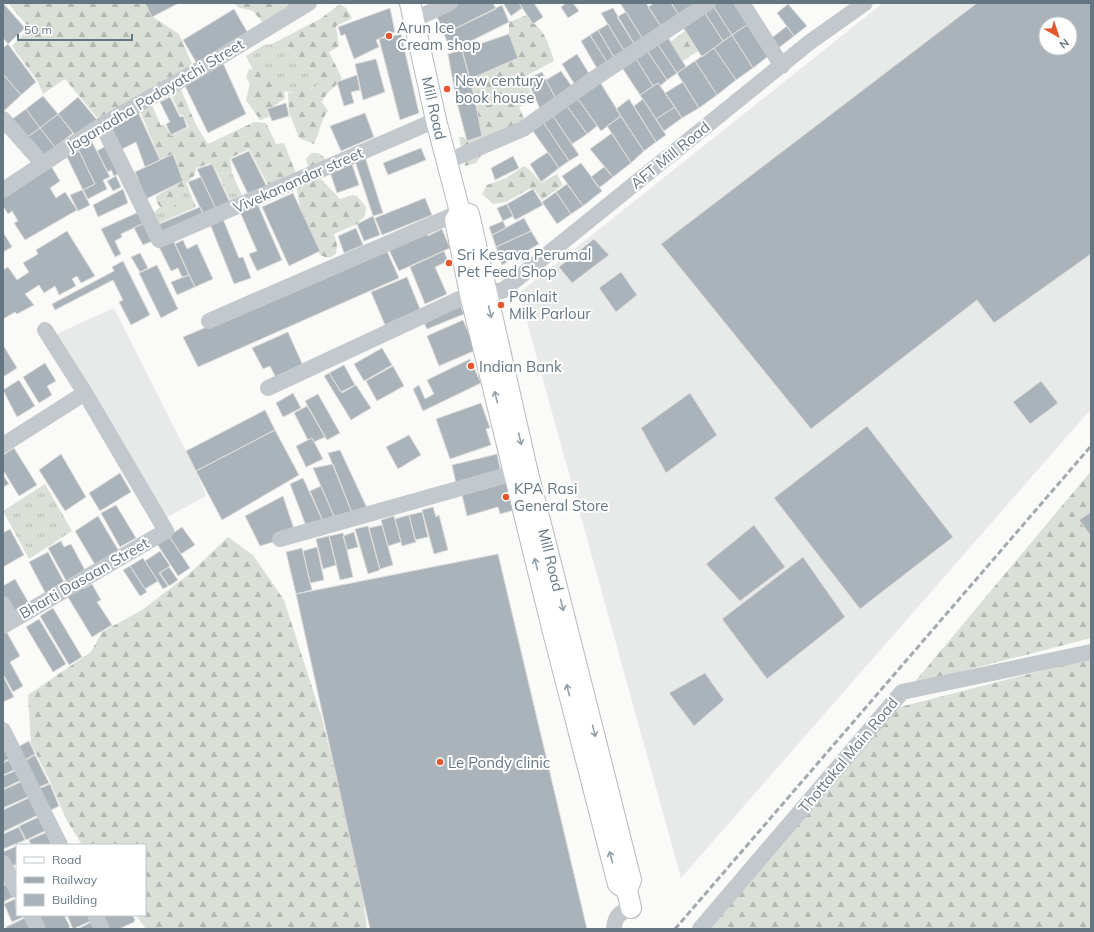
<svg xmlns="http://www.w3.org/2000/svg" width="1094" height="932" font-family="Mulish,sans-serif">
	<style>
		.built { fill: #e8e9e9; fill-rule: evenodd }
		.grass { fill: url(#grass-tufts) }
		.forest { fill: url(#forest-firs) }
		.building { fill: #aab3b9; stroke: #dcdcda; fill-rule: evenodd }
		.lines { fill: none; stroke-linecap: round; stroke-linejoin: round }
		.major-casing { stroke: #b5babe; stroke-width: 22 }
		.minor { stroke: #c3c8cc; stroke-width: 16 }
		.major { stroke: #fff; stroke-width: 20 }
		.rail { stroke: #a2aab0; stroke-width: 3; stroke-dasharray: 6 3; stroke-linecap: butt }
		.oneway { stroke: #939fa8 }
		.poi-dot { fill: #e4572e; stroke: #fff; stroke-width: 1.5 }
		.labels { text-anchor: middle; dominant-baseline: central; stroke-width: 4; stroke-linejoin: round; paint-order: stroke }
		.poi-label { font-size: 15px; fill: #657683; stroke: #fff; text-anchor: start }
		.street-label { font-size: 15px; fill: #657683; stroke: #fff }
	</style>
	<defs>
		<pattern id="grass-tufts" width="24" height="20" patternUnits="userSpaceOnUse"><rect width="24" height="20" fill="#dadfd7"/><path d="M3 7l-1-3M5 7V3M7 7l1-3M15 17l-1-3M17 17v-4M19 17l1-3" fill="none" stroke="#b4b9b4"/></pattern>
		<pattern id="forest-firs" width="22" height="20" patternUnits="userSpaceOnUse"><rect width="22" height="20" fill="#dadfd7"/><path d="M5 1l3.5 6h-7zM16 11l3.5 6h-7z" fill="#b4b9b4"/></pattern>
	</defs>
	<rect width="100%" height="100%" fill="#fafaf8"/>
	<!-- built -->
	<path class="built" d="M883 3H1091V409L681 878 519 293ZM1046 24H1070V48H1046Z
		M114 308 196 471 206 496 160 521 50 337Z"/>
	<!-- grass -->
	<path class="grass" d="M272 44 291 50 300 61 319 75 322 84C317 85 313 88 308 90 295 95 274 93 271 77L263 71 253 70 246 56 264 45Z
		M232 173 245 202 233 207 218 174Z
		M186 183 196 207 157 224 153 213 160 207 167 211 184 194Z
		M45 484 72 531 29 559 3 511Z"/>
	<!-- forest -->
	<path class="forest" d="M8 3H145L153 17 179 34 192 64 100 121 65 79 43 94 38 82 12 46 29 28Z
		M233 3H301L264 24 253 11 240 8Z
		M340 4 346 8 352 18 336 26 339 46 329 52 342 78C336 87 325 93 322 102L328 111C321 119 319 134 314 144L299 138 289 112 288 93 307 90 322 84 319 75 300 61 291 50 272 44 320 19Z
		M527 15C531 21 536 24 540 29 547 38 551 50 554 61L524 77 534 100 519 107 526 123 484 152 476 163 465 166 459 137H464L467 141 482 135 470 79 518 58 509 34V22Z
		M685 31 698 51 683 61 670 42Z
		M249 69 269 72C273 81 274 86 284 90L285 98 273 107 267 109 269 117 260 120 246 100 250 84 246 77Z
		M180 87 196 125 208 144 254 122 266 123 276 144 284 143 297 176 270 189 249 149 230 158 232 173 218 174 211 163 196 168 195 175 186 183 184 194 176 204 167 211C159 207 156 204 156 196L183 181 174 154 160 159 140 111 152 105 161 126 164 124 171 136 189 127 183 115H180L170 92Z
		M311 153H318L325 158V165L309 171 306 159Z
		M524 166 530 170 541 183 557 174 563 185 542 200 534 189H529L506 202 493 204 482 194 487 185 506 178Z
		M316 179 322 180 340 199 353 195 357 196 366 207 365 216 357 224 334 234 337 244 336 253C331 259 327 258 320 255L300 207 296 185Z
		M1091 471V638L913 684Z
		M228 537 253 555 284 600 321 715 359 869 367 929H146L136 915H145V845H82L66 819 49 779 31 744 28 695 91 652 102 632 142 610 188 575Z
		M1091 658V929H708L900 707Z"/>
	<!-- building -->
	<path class="building" d="M3 3 25 28 8 44 3 38Z
		M145 3H179L152 17Z
		M459 3H493L496 9 444 34 436 14Z
		M503 3H519L522 8 511 16Z
		M519 3H534L543 17 533 24Z
		M566 3H573L579 11 568 18 561 7Z
		M620 3H646L662 28 643 39Z
		M654 3H671L679 15 662 28 648 7Z
		M671 3H697L679 15Z
		M713 3H738L751 22 732 35 712 4Z
		M977 3H1091V254L994 323 977 300 811 429 661 244ZM1046 24H1070V48H1046Z
		M712 4 732 35 723 41 703 10Z
		M788 4 807 26 794 36 777 13Z
		M502 5 509 22 451 51 444 34Z
		M390 8 395 32 376 40 379 47 354 59 345 34 341 36 338 27Z
		M613 8 635 45 625 52 601 13Z
		M234 9 249 35 199 67 183 40Z
		M703 10 723 41 702 57 681 24Z
		M626 12 643 39 635 45 617 17Z
		M751 22 771 54 753 68 732 35Z
		M608 24 625 52 615 59 598 30Z
		M787 26 794 36 776 50 769 40Z
		M598 30 615 59 608 64 590 35Z
		M401 34 419 113 400 120 379 39Z
		M509 34 518 58 470 79 462 50Z
		M590 35 608 64 598 70 581 41Z
		M732 35 753 68 736 80 714 48Z
		M667 36 686 67 677 73 657 43Z
		M657 43 677 73 667 80 646 49Z
		M8 44 36 82 21 95 3 74V48Z
		M714 48 736 80 717 95 695 61Z
		M646 49 667 80 660 86 658 83 653 86 635 57Z
		M462 50 474 96 456 99 448 54Z
		M577 54 590 75 575 85 562 64Z
		M635 57 653 86 640 95 621 66Z
		M376 59 385 92 363 100 355 64Z
		M222 61 246 114 208 133 183 82Z
		M695 61 717 95 699 108 677 73Z
		M561 71 573 88 556 99 546 80Z
		M542 72 556 99 540 109 527 79Z
		M3 74 21 95 4 111 3 110Z
		M357 75 360 90 351 92 354 103 344 106 337 82Z
		M598 79 621 116 601 131 576 96Z
		M683 82 699 108 682 118 665 93Z
		M658 83 675 107 656 119 640 95Z
		M43 96 58 114 40 128 26 109Z
		M474 96 482 136 467 141 456 99Z
		M576 96 597 126 587 134 565 103Z
		M78 97 97 120 76 136 58 114Z
		M170 97 180 117 183 116 187 127 171 135 166 124 170 122 160 102Z
		M629 99 656 142 644 151 616 109Z
		M643 99 666 135 656 142 634 106Z
		M286 103 289 116 272 121 267 109Z
		M565 103 587 134 572 144 551 113Z
		M675 107 682 118 664 131 656 119Z
		M26 109 40 128 26 138 11 120Z
		M138 112 160 160 145 167 136 142 122 149 109 126Z
		M365 113 374 137 341 151 330 126Z
		M551 113 579 155 569 161 541 119Z
		M58 114 73 133 55 147 40 128Z
		M621 116 644 151 631 163 607 126Z
		M541 119 569 161 559 168 530 127Z
		M40 128 55 147 41 157 26 138Z
		M612 133 631 163 613 177 590 149Z
		M91 140 110 177 103 180 107 189 88 199 83 190 95 184 79 151 73 154 71 150Z
		M106 146 120 173 114 176 111 170 108 172 97 151Z
		M421 148 426 160 388 175 383 163Z
		M71 150 73 154 79 151 95 184 83 190 65 153Z
		M249 151 267 187 249 196 231 159Z
		M548 152 559 168 541 182 530 164Z
		M173 154 183 181 146 199 135 172Z
		M513 156 519 168 495 180 491 168Z
		M365 157 383 213 373 216 355 161Z
		M581 163 602 191 583 206 562 176Z
		M50 164 60 181 50 188 56 198 65 192 77 210 25 240 14 223 18 221 12 211 8 214 3 206V193Z
		M212 164 231 205 217 211 197 169Z
		M352 164 359 185 337 193 330 172Z
		M604 167 613 177 599 188 591 177Z
		M116 176 121 187 113 191 107 181Z
		M201 177 217 211 204 216 188 182Z
		M567 184 583 206 571 214 556 192Z
		M123 189 128 203 98 217 93 205Z
		M533 189 543 205 515 220 507 204Z
		M82 190 90 205 78 211 70 195Z
		M556 192 571 214 557 224 542 202Z
		M293 193 320 251 289 266 262 207Z
		M425 198 432 215 382 235 375 218Z
		M507 204 513 216 503 221 497 208Z
		M258 205 282 260 257 271 249 254 257 251 240 212Z
		M200 207 205 217 162 235 157 225Z
		M141 211 146 222 121 234 122 237 115 241 121 254 115 257 101 229Z
		M373 216 380 235 364 241 357 224Z
		M524 218 531 231 496 247 492 235Z
		M223 219 239 258 243 257 251 278 234 284 210 224Z
		M503 221 506 228 492 235 489 227Z
		M146 222 155 240 143 245 134 228Z
		M356 228 363 245 344 253 338 236Z
		M442 229 450 248 399 271 389 250 426 232 428 236Z
		M67 231 95 276 81 283 77 276 72 279 76 286 59 295 55 286 44 293 39 285 25 294 34 305 17 314 15 312 3 319V270L8 267 17 280 29 272 23 263 38 254 36 250Z
		M531 231 539 244 502 265 496 247Z
		M3 232 12 247 3 252Z
		M594 239 609 255 572 283 559 267Z
		M173 240 189 275 182 277 178 268 171 271 159 247Z
		M183 240 187 249 197 244 213 279 195 287 175 244Z
		M387 251 399 278 198 367 183 337Z
		M444 251 448 261 435 267 447 294 425 304 410 267Z
		M140 253 148 268 140 272 131 257Z
		M123 261 150 315 131 325 119 302 123 300 113 280 55 310 52 304 114 271 112 267Z
		M157 265 178 309 161 318 139 273Z
		M621 272 637 295 616 312 599 288Z
		M189 275 195 287 177 295 171 282Z
		M407 277 420 309 385 325 371 292Z
		M460 305 464 314 427 329 423 321Z
		M463 320 476 350 439 366 427 336Z
		M288 332 304 368 277 380 270 366 263 369 252 348Z
		M3 345 17 368 3 377Z
		M382 348 392 365 364 381 354 364Z
		M470 359 481 383 423 411 413 389 419 385 425 399 434 394 427 380Z
		M45 363 56 381 47 386 52 395 39 403 23 377Z
		M344 365 355 385 341 392 329 373Z
		M393 366 404 386 377 401 366 381Z
		M329 373 342 393 356 385 371 408 351 420 324 376Z
		M19 380 35 406 17 417 3 390Z
		M1041 381 1058 403 1030 424 1013 402Z
		M293 393 301 408 283 417 276 403Z
		M690 393 717 435 666 473 641 428Z
		M318 394 340 433 327 440 305 401Z
		M481 403 490 428 486 429 491 445 450 459 436 419Z
		M307 406 325 437 314 442 312 438 308 440 294 413Z
		M265 410 275 430 196 471 186 451Z
		M867 426 953 537 860 609 774 498Z
		M275 430 299 475 222 520 196 471Z
		M409 435 421 455 398 469 386 447Z
		M312 438 323 459 306 467 296 446Z
		M14 448 37 485 19 496 3 470V455Z
		M340 450 369 512 354 518 328 453Z
		M61 454 86 497 65 511 39 470Z
		M497 454 502 477 457 488 452 465Z
		M333 464 354 518 336 521 313 468Z
		M120 473 131 492 100 511 89 493Z
		M3 475 9 484 3 487Z
		M303 478 325 526 308 531 290 484Z
		M508 482 515 510 500 514 498 507 467 516 462 495Z
		M321 486 336 521 325 526 310 491Z
		M283 496 296 535 260 546 245 516Z
		M116 505 136 538 120 547 101 513Z
		M433 507 436 517 439 515 448 550 434 554 422 510Z
		M422 512 428 537 415 540 409 515Z
		M1091 512V536L1079 520Z
		M409 515 416 542 402 546 395 519Z
		M98 516 120 553 97 568 75 531Z
		M394 516 401 542 388 546 381 520Z
		M382 525 393 565 380 569 369 528Z
		M754 525 785 567 740 601 706 564Z
		M368 526 380 570 368 574 355 529Z
		M182 527 195 545 181 554 169 536Z
		M10 529 24 555 3 567V533Z
		M354 532 358 547 347 550 343 536Z
		M343 533 353 577 340 580 329 536Z
		M169 536 190 568 178 576 157 544Z
		M329 536 336 565 323 569 316 539Z
		M61 541 64 547 71 544 87 574 68 584 48 548Z
		M317 547 324 580 310 583 303 551Z
		M302 548 312 590 296 594 286 552Z
		M160 551 170 566 159 573 168 586 163 589 145 561Z
		M48 552 66 586 47 596 29 562Z
		M498 554 587 929H370L296 594Z
		M803 557 845 617 767 679 722 619Z
		M143 558 158 581 145 589 130 566Z
		M130 566 147 592 140 596 123 570Z
		M169 567 178 580 169 586 160 573Z
		M15 579 31 607 13 618 3 600V586Z
		M92 584 101 600 97 602 112 625 92 637 66 594 80 586 83 589Z
		M53 608 82 657 69 665 40 616Z
		M39 619 66 664 53 672 26 627Z
		M5 629 20 656 10 662 23 686 13 692 3 674V630Z
		M705 673 724 700 694 726 669 693Z
		M3 676 14 697 3 702Z
		M29 741 35 754 21 762 14 749Z
		M3 748 12 757 3 762Z
		M35 755 49 783 34 789 21 763Z
		M9 760 14 770 3 775V763Z
		M17 770 21 780 3 789V776Z
		M25 780 32 795 3 808V790Z
		M50 784 59 806 47 812 36 790Z
		M33 796 42 813 3 832V810Z
		M43 815 49 829 26 840 19 826Z
		M19 827 25 840 3 849V834Z
		M52 830 59 845H31L29 840Z
		M17 846V864L7 868 3 858V852Z
		M9 883 15 896 3 902V886Z
		M15 899 17 915H22L23 917 12 922 4 904Z
		M38 915H64L70 927 67 929H45Z
		M67 915H91L93 920 73 929Z
		M98 915H131L135 919 134 922 119 929H106Z
		M29 916 35 929H7L6 927Z
		M93 921 97 929H78Z"/>
	<g class="lines">
		<defs>
			<path id="major" d="M410 3 436 120 460 212 455 220 470 294 552 628 618 884 627 890
				M460 212 469 214 527 469 631 880 627 890 631 908"/>
		</defs>
		<!-- major casing -->
		<use href="#major" class="major-casing"/>
		<!-- minor -->
		<path class="minor" d="M742 3 782 66
			M415 19 450 3
			M3 119 42 163
			M102 125 159 240 436 120
			M448 161 523 129 589 82 708 3
			M3 190 102 125 200 69 309 3
			M209 321 460 212
			M268 388 470 294 485 290 502 291 810 42 865 3
			M3 445 85 393
			M280 539 525 470
			M3 604 12 621
			M3 626 166 531 85 393 45 330
			M3 730 60 845
			M3 863 17 890
			M31 915 38 929
			M95 915 102 929
			M614 929C615 916 619 913 631 908
			M700 929 902 692 1091 652"/>
		<!-- major -->
		<use href="#major" class="major"/>
		<!-- rail -->
		<path class="rail" d="M675 929 1091 446"/>
	</g>
	<!-- one-way arrows -->
	<defs><path id="oneway-shaft" d="M-6 0H5M1.5-3L5.5 0L1.5 3" fill="none" stroke-width="1.6" stroke-linecap="round" stroke-linejoin="round"/></defs>
	<g class="oneway">
		<use href="#oneway-shaft" transform="translate(490 312) rotate(77)"/>
		<use href="#oneway-shaft" transform="translate(496 397) rotate(-104)"/>
		<use href="#oneway-shaft" transform="translate(520 439) rotate(77)"/>
		<use href="#oneway-shaft" transform="translate(536 564) rotate(-104)"/>
		<use href="#oneway-shaft" transform="translate(562 605) rotate(76)"/>
		<use href="#oneway-shaft" transform="translate(568 690) rotate(-105)"/>
		<use href="#oneway-shaft" transform="translate(594 731) rotate(76)"/>
		<use href="#oneway-shaft" transform="translate(611 857) rotate(-105)"/>
	</g>
	<!-- markers -->
	<g class="poi-dot">
		<circle cx="389" cy="36" r="4"/>
		<circle cx="447" cy="89" r="4"/>
		<circle cx="449" cy="263" r="4"/>
		<circle cx="501" cy="305" r="4"/>
		<circle cx="471" cy="366" r="4"/>
		<circle cx="506" cy="497" r="4"/>
		<circle cx="440" cy="762" r="4"/>
	</g>
	<g class="labels">
		<!-- poi labels -->
		<g class="poi-label">
			<text x="397" y="27">Arun Ice<tspan x="397" dy="17">Cream shop</tspan></text>
			<text x="455" y="80">New century<tspan x="455" dy="17">book house</tspan></text>
			<text x="457" y="254">Sri Kesava Perumal<tspan x="457" dy="17">Pet Feed Shop</tspan></text>
			<text x="509" y="296">Ponlait<tspan x="509" dy="17">Milk Parlour</tspan></text>
			<text x="479" y="366">Indian Bank</text>
			<text x="514" y="488">KPA Rasi<tspan x="514" dy="17">General Store</tspan></text>
			<text x="448" y="762">Le Pondy clinic</text>
		</g>
		<!-- street labels -->
		<g class="street-label">
			<text transform="translate(155 95) rotate(-31)">Jaganadha Padayatchi Street</text>
			<text transform="translate(434 108) rotate(77)">Mill Road</text>
			<text transform="translate(670 155) rotate(-39)">AFT Mill Road</text>
			<text transform="translate(298 180) rotate(-24)">Vivekanandar street</text>
			<text transform="translate(551 560) rotate(76)">Mill Road</text>
			<text transform="translate(84 578) rotate(-30)">Bharti Dasaan Street</text>
			<text transform="translate(848 755) rotate(-50)">Thottakal Main Road</text>
		</g>
	</g>
	<!-- border -->
	<rect width="1094" height="932" fill="none" stroke="#657683" stroke-width="8"/>
	<!-- legend -->
	<rect x="16" y="844" width="130" height="72" fill="#ffffff" stroke="#c1c8cd"/>
	<rect x="24" y="857" width="20" height="6" fill="#ffffff" stroke="#c1c8cd"/>
	<text x="52" y="864" font-size="12" fill="#657683">Road</text>
	<rect x="24" y="877" width="20" height="6" fill="#a2aab0" stroke="#c1c8cd"/>
	<text x="52" y="884" font-size="12" fill="#657683">Railway</text>
	<rect x="24" y="894" width="20" height="12" fill="#aab3b9" stroke="#c1c8cd"/>
	<text x="52" y="904" font-size="12" fill="#657683">Building</text>
	<!-- north arrow -->
	<g transform="translate(1058 36) rotate(141)"><circle r="19" fill="#ffffff" stroke="#c1c8cd"/>
	<path d="M0-3L7 15L0 10L-7 15Z" fill="#e4572e"/>
	<text y="-6" font-size="11" font-weight="bold" text-anchor="middle" fill="#657683">N</text>
	</g>
	<!-- scale -->
	<path d="M18 34v6h114v-6" fill="none" stroke="#657683" stroke-width="2"/>
	<text x="24" y="34" font-size="12" fill="#657683" stroke="#ffffff" stroke-width="3" paint-order="stroke">50 m</text>
</svg>
